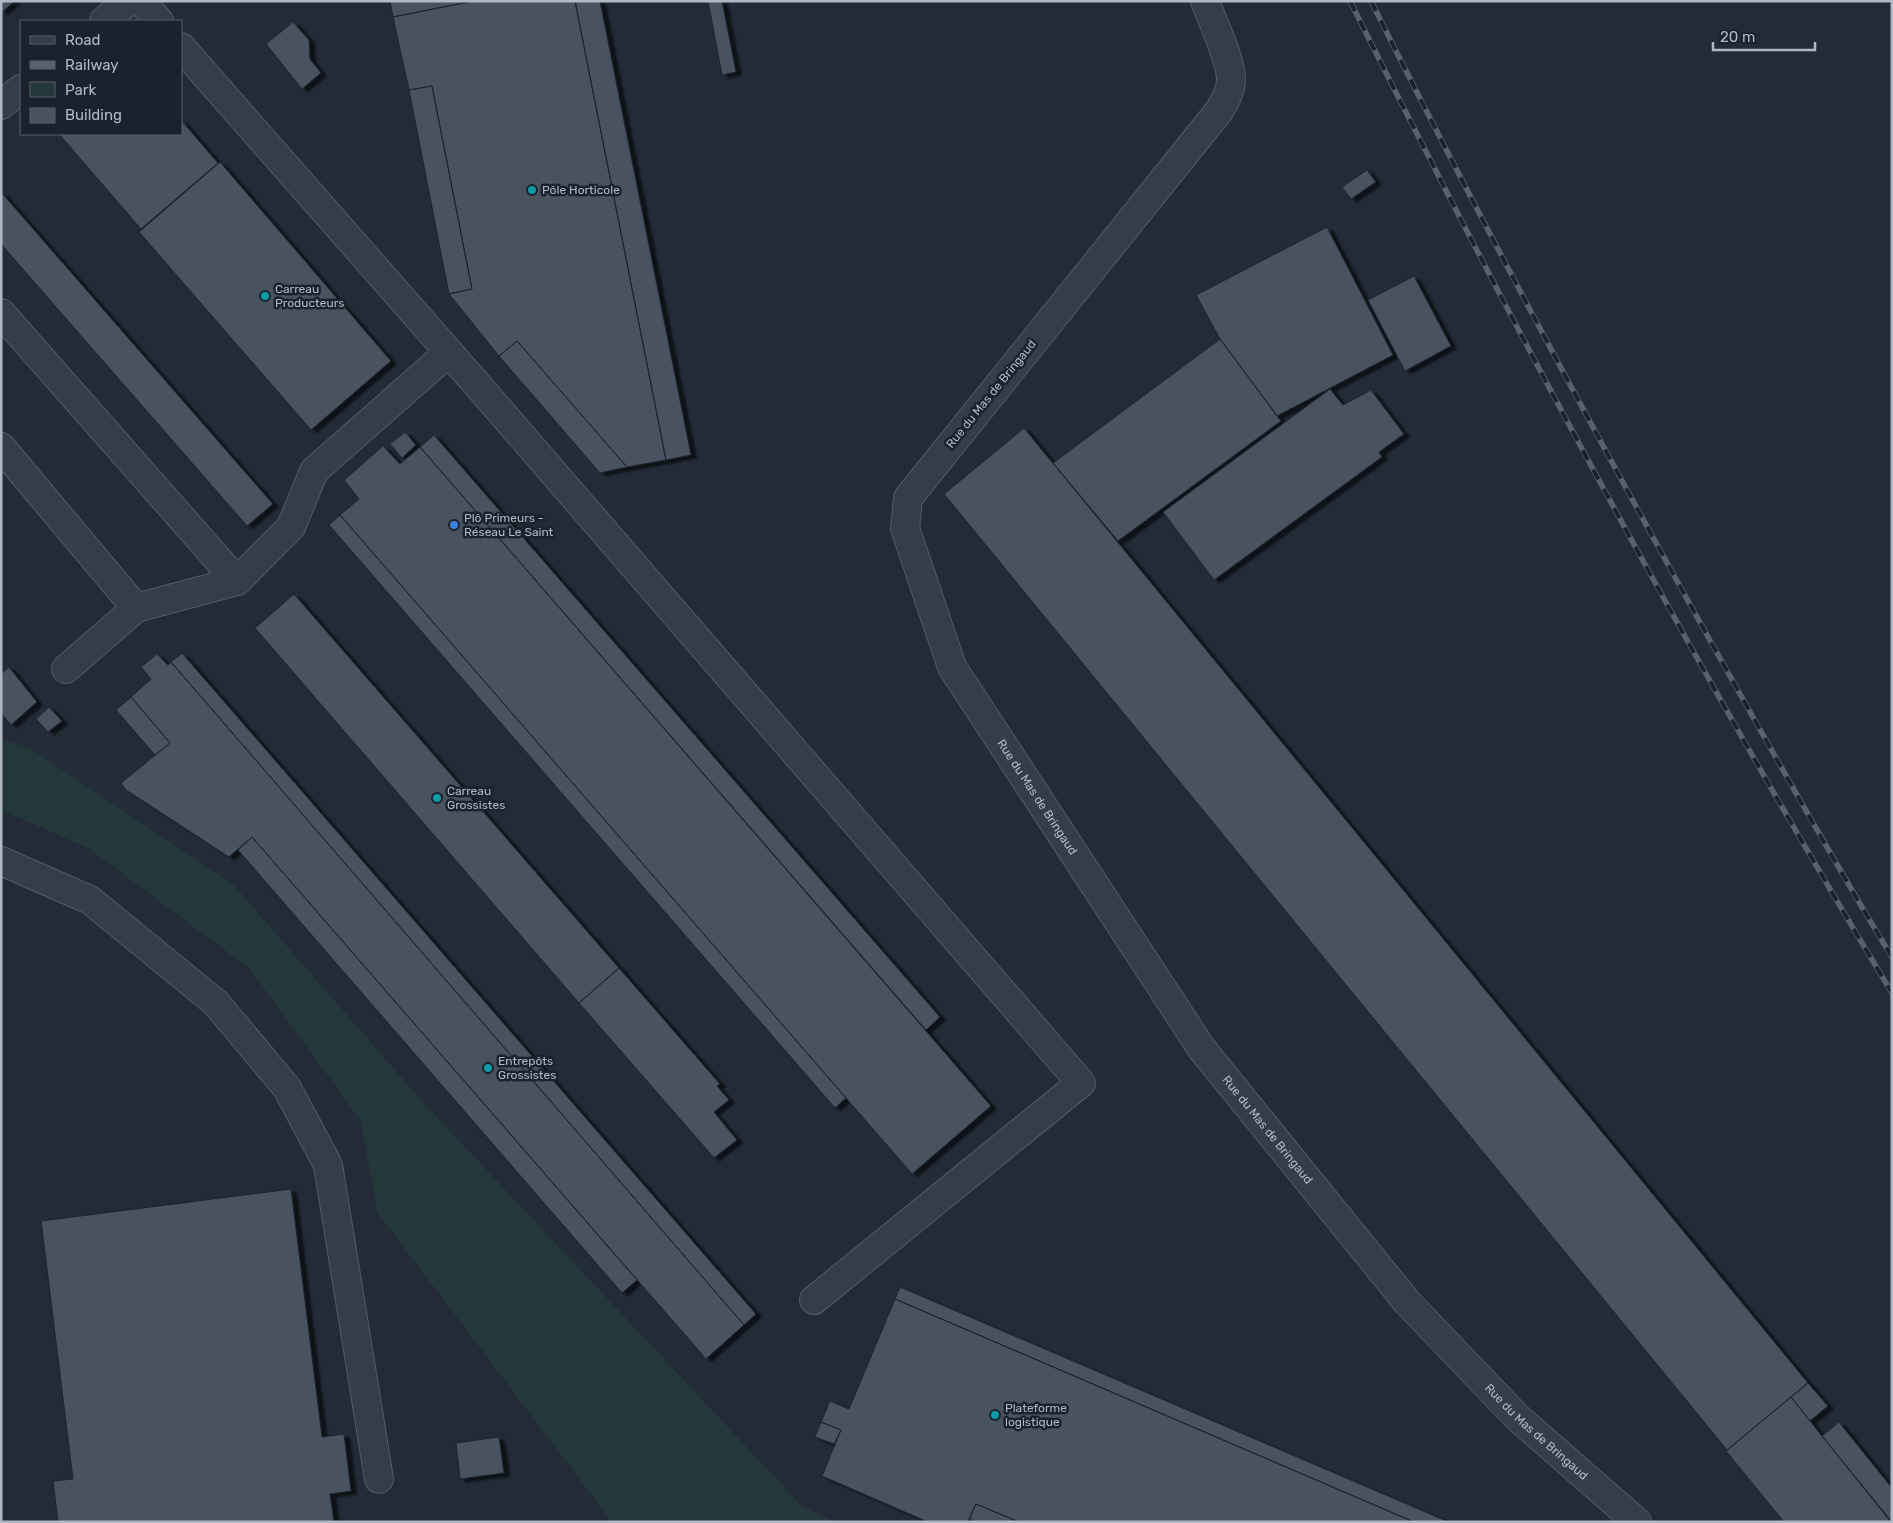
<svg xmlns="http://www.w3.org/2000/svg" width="1893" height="1523" font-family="Rubik,sans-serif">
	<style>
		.green { fill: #253839 }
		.building { fill: #485261; stroke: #1d242f; filter: url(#shadow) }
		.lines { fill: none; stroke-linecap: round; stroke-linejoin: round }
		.minor-casing { stroke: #535b66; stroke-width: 30 }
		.minor { stroke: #363d48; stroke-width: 28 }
		.rail-casing { stroke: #58616f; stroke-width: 5.5 }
		.rail { stroke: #1b222d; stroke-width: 4; stroke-dasharray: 11; stroke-linecap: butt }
		.culture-dot { fill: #0f9aa8; stroke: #1b222d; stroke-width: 2 }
		.shop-dot { fill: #3f7fe0; stroke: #1b222d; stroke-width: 2 }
		.labels { text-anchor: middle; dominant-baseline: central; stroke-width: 5; stroke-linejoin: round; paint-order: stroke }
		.poi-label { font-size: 12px; fill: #b0b8c4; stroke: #1b222d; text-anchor: start }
		.street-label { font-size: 12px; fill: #b0b8c4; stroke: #1b222d }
	</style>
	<defs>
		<filter id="shadow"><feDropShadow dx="5.5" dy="3" stdDeviation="1" flood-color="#0009"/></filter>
	</defs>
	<rect width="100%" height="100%" fill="#222b37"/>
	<!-- green -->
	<path class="green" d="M1 739 30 748 232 883 422 1101 802 1506 836 1522H612L377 1212 361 1121 249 968 88 848 1 810Z"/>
	<!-- building -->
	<path class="building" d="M1 1H15L1 13Z
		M390 1H473L393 17Z
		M473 1H575L666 460 627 467 517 341 499 356 449 294 472 289 432 86 409 90 393 17Z
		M575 1H600L691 455 666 460Z
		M708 1H722L736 72 722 75Z
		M293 22 309 40 310 59 321 73 302 89 266 44Z
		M432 86 472 289 449 294 409 90Z
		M181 120 218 163 141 229 59 134H181Z
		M220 162 391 361 311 430 139 232Z
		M1367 170 1376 182 1351 199 1342 187Z
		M1 192 273 504 247 526 1 244Z
		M1327 227 1393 355 1277 416 1220 339 1196 295Z
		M1414 276 1451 346 1405 371 1368 300Z
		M1220 339 1281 421 1118 541 1053 463Z
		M517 341 627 467 600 473 499 356Z
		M1330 389 1343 405 1371 390 1404 434 1379 452 1382 457 1214 580 1163 512Z
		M1024 428 1808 1383 1727 1450 944 494Z
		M405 432 416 445 402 458 390 444Z
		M434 435 940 1017 926 1030 420 447Z
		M383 446 400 464 420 447 991 1106 912 1174 340 515 359 499 344 480Z
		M340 515 846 1098 835 1108 329 525Z
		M294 594 619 968 579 1003 255 628Z
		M182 653 756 1314 744 1325 171 662Z
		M157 654 168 665 171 662 744 1325 706 1359 252 837 229 857 126 790 121 783 170 743 131 697 151 679 141 667Z
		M9 667 37 702 11 725 1 713V674Z
		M131 697 170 743 155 755 116 710Z
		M49 707 62 721 48 732 36 719Z
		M252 837 637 1280 622 1293 238 850Z
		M619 968 720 1084 717 1086 729 1100 714 1112 737 1140 714 1158 579 1003Z
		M291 1189 322 1437 344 1434 351 1491 330 1494 334 1522H58L53 1481 73 1479 41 1221Z
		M900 1287 1449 1522H1414L895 1299Z
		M895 1299 1414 1522H1019L976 1504 968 1522H928L822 1476 841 1430 821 1422 830 1401 849 1409Z
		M1808 1383 1828 1406 1810 1421 1791 1397Z
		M1791 1397 1822 1436 1891 1522H1784L1726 1451Z
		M821 1422 841 1430 834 1444 815 1437Z
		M1839 1422 1892 1488V1522L1822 1436Z
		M499 1437 504 1473 460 1479 456 1443Z
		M976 1504 1019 1522H976L969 1519Z"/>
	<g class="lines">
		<defs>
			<g id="minor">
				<path d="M141 1 159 21"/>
				<path id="s1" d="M1205 1C1212 20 1231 60 1231 79 1231 91 1225 101 1219 111L908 498 905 528 952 667 1202 1049 1407 1302 1517 1417 1637 1522"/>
				<path d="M104 21 129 1"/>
				<path d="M181 47 475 382 1081 1083 814 1300"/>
				<path d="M1 105 21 89"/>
				<path d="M1 313 237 581"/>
				<path d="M1 447 136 608"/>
				<path d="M66 669 136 608 237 581 291 527 314 471 449 352"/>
				<path d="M1 861 90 900 216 1003 287 1088 328 1165 379 1479"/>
			</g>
		</defs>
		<!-- minor casing -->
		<use href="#minor" class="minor-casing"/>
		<!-- minor -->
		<use href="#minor" class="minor"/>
		<defs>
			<path id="rail" d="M1350 1C1518 338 1697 670 1892 993
				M1371 1C1479 218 1594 432 1712 644 1771 749 1829 854 1892 957"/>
		</defs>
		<!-- rail casing -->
		<use href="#rail" class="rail-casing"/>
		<!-- rail -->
		<use href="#rail" class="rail"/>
	</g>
	<!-- markers -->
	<g class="culture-dot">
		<circle cx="532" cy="190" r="5"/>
		<circle cx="265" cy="296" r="5"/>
		<circle cx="437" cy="798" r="5"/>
		<circle cx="488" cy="1068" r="5"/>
		<circle cx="995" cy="1415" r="5"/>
	</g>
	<circle class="shop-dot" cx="454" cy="525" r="5"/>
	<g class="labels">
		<!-- poi labels -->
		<g class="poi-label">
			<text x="542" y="190">Pôle Horticole</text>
			<text x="275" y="289">Carreau<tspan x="275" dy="14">Producteurs</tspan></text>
			<text x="464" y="518">Plô Primeurs -<tspan x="464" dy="14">Réseau Le Saint</tspan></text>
			<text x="447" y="791">Carreau<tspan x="447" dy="14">Grossistes</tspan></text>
			<text x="498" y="1061">Entrepôts<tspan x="498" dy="14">Grossistes</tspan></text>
			<text x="1005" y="1408">Plateforme<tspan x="1005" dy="14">logistique</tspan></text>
		</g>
		<!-- street labels -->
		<g class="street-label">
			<text transform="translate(991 394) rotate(-51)">Rue du Mas de Bringaud</text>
			<text stroke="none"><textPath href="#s1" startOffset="946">Rue du Mas de Bringaud</textPath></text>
			<text stroke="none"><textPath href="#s1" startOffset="1351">Rue du Mas de Bringaud</textPath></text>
			<text stroke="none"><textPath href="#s1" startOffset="1756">Rue du Mas de Bringaud</textPath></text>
		</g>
	</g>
	<!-- border -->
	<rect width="1893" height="1523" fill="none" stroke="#b0b8c4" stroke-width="5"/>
	<!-- legend -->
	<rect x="20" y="20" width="162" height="115" fill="#1b222d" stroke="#575e69"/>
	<rect x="30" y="36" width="25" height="8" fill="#363d48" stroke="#575e69"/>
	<text x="65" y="45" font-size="15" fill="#b0b8c4">Road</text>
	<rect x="30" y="61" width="25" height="8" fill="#58616f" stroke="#575e69"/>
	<text x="65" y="70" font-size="15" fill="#b0b8c4">Railway</text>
	<rect x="30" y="82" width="25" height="15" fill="#253839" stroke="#575e69"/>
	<text x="65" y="95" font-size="15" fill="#b0b8c4">Park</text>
	<rect x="30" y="108" width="25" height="15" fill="#485261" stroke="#575e69"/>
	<text x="65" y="120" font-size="15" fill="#b0b8c4">Building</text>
	<!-- scale -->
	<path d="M1713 42v8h102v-8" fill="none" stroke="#b0b8c4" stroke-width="2.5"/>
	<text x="1720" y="42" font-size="15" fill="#b0b8c4" stroke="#1b222d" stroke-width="4" paint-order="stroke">20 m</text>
</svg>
